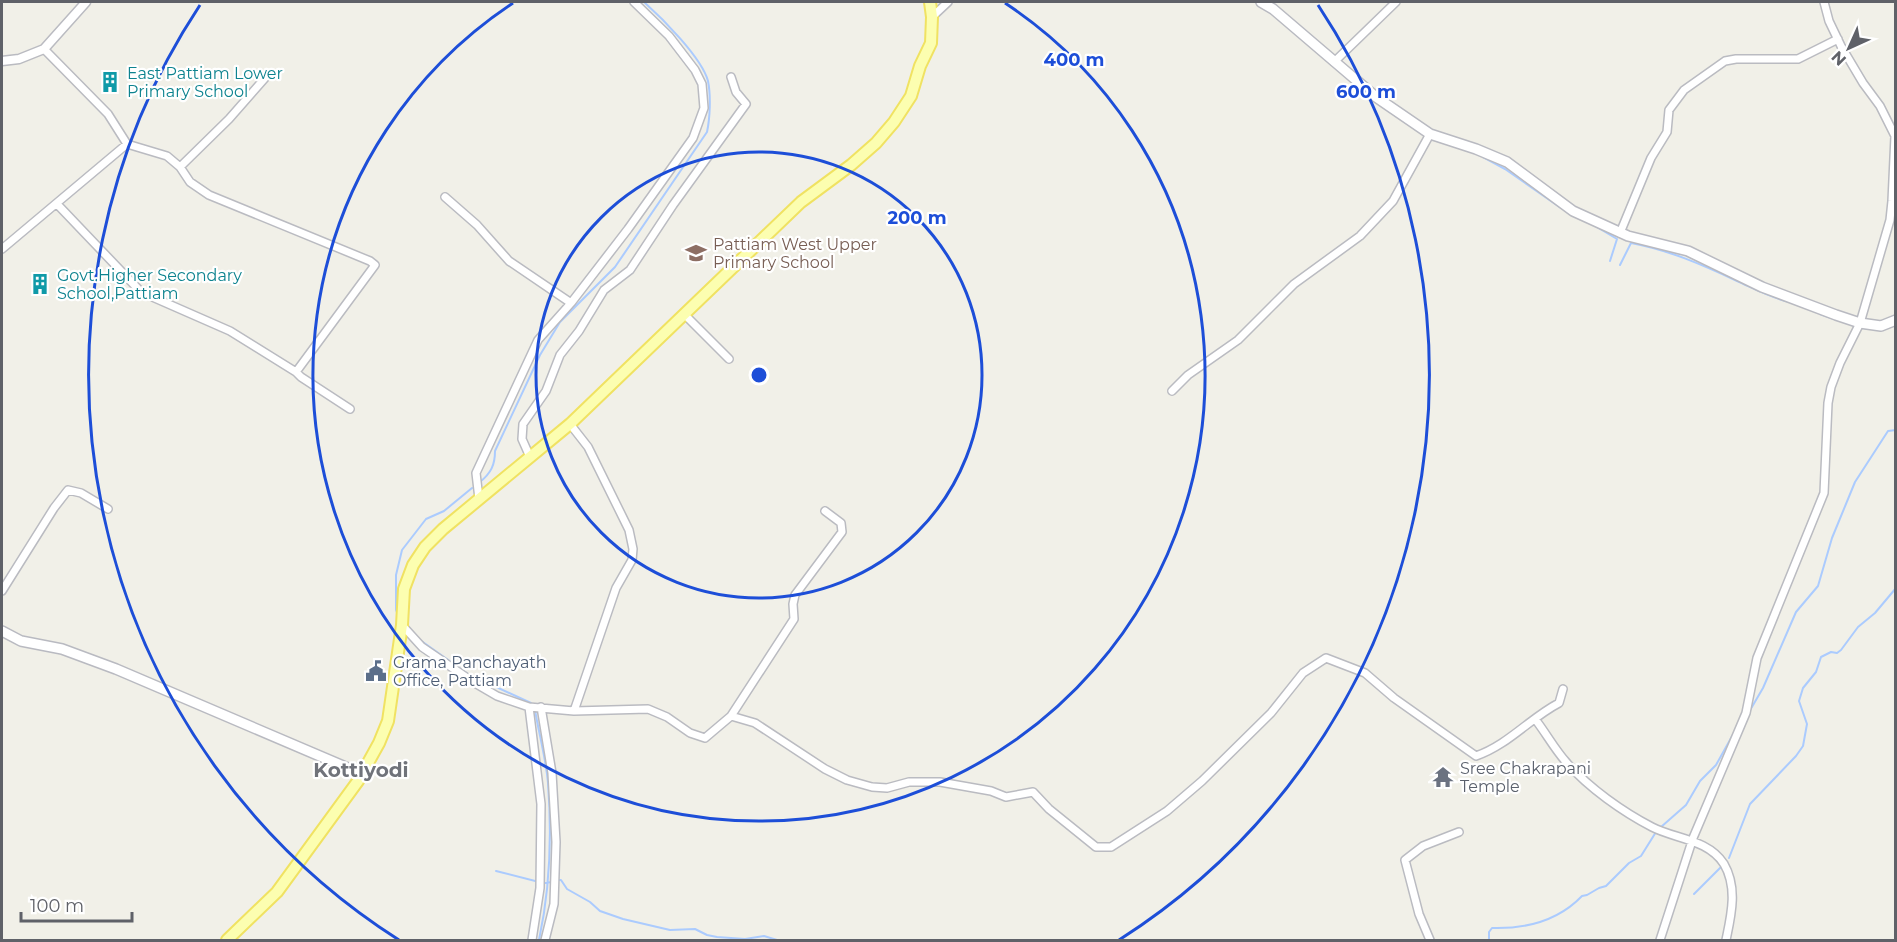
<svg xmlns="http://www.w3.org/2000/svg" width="1897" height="942" font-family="Montserrat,sans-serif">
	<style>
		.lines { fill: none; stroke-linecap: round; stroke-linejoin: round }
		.stream { stroke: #abcbfe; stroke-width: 2 }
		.minor-casing { stroke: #babbc1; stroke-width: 10 }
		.tertiary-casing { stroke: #babbc1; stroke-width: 11 }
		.secondary-casing { stroke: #b9bac1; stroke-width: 12 }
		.primary-casing { stroke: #f0e262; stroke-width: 14 }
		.minor { stroke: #fff; stroke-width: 7 }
		.tertiary { stroke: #fff; stroke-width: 8 }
		.secondary { stroke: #fff; stroke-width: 9 }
		.primary { stroke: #fcfeb0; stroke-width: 10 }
		.ring { fill: none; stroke: #1d4ed8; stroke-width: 3 }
		.labels { text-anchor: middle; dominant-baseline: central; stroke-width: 4.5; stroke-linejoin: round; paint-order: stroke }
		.culture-label { font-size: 16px; fill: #0d838f; stroke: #fff; text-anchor: start }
		.education-label { font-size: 16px; fill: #785e54; stroke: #fff; text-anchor: start }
		.service-label { font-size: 16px; fill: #4e5e75; stroke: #fff; text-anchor: start }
		.worship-label { font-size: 16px; fill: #5b616d; stroke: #fff; text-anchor: start }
		.quarter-label { font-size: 20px; font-weight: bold; fill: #70737a; stroke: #fff }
		.centre { fill: #1d4ed8; stroke: #fff; stroke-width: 3 }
		.ring-label { font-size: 18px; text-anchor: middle; font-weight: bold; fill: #1d4ed8; stroke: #fff; stroke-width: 4.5; stroke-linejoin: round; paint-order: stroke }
	</style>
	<rect width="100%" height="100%" fill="#f1f0e8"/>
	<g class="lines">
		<!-- stream -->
		<path class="stream" d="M1483 157 1505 169 1561 208
			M1590 223 1617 239 1610 261
			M1620 265 1631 243C1669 250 1703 265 1737 281 1755 289 1771 298 1790 302
			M1820 314 1834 319
			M1863 328 1881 330 1896 325
			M480 482C491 473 495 465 495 451L540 355 560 322 615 267 707 132C710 118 711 96 708 81 702 58 662 18 644 2
			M398 615 396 610V575L402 550 426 519 444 511 472 488
			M420 640 468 674 531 703
			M535 710C539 734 546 759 548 783 552 836 550 889 539 940
			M1749 712 1763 688 1796 612 1818 586 1832 538 1855 482 1888 431 1896 430
			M1661 827 1686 805 1700 781 1716 765 1735 731
			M1729 858 1750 804 1796 756 1803 746 1807 724 1799 701 1803 688 1816 672 1821 657 1831 652 1837 653 1841 650 1858 627 1875 613 1896 588
			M496 871 543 883 553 882
			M557 880H561L567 889 590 902 600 911 623 919 670 930 695 929 707 935 717 937 745 939 764 936 777 940
			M1694 894 1721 867
			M1489 940V932L1492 928C1526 929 1558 921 1582 896L1587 895 1599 888 1606 886 1629 863 1641 856 1656 832"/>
		<defs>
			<path id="minor" d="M932 17 948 2
				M44 49 108 114 127 144 167 156 180 167 190 182 209 195 370 261 375 265 296 372
				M1334 62 1396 2
				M180 167 229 119 265 78
				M445 197 477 225 509 261 571 303
				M57 204 141 292 230 331 296 372 301 377 350 409
				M1620 233 1651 158 1667 132 1669 110 1684 90 1725 61 1736 59H1798L1838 39
				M2 249 127 144
				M684 314 729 359
				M1172 391 1188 375 1238 340 1294 284 1360 236 1393 201 1430 134
				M570 424 588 447 629 530 633 549 632 560 616 588 574 711
				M530 457 522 439 523 424 546 391 560 355 579 331 604 290 630 270 673 205 746 104 736 92 731 77
				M479 499 476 473 538 340 571 303 628 229 693 138 704 108 702 84 695 70 669 36 634 2
				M2 591 54 508 68 490 81 493 108 509
				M402 625 422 647 473 682 497 696 529 707 574 711 648 709 667 717 690 733 705 738 731 716 755 723 825 769 847 780 872 787 887 788 909 782H940L991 791 1006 797 1033 792 1049 809 1096 847H1111L1167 811 1202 781 1271 713 1303 673 1326 658 1365 673 1394 698 1476 756C1508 745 1530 718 1559 703L1563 689
				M529 707 541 804 540 888 532 940
				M541 707 552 773 556 842 554 904 545 940
				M731 716 794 619 793 604 795 595 842 532 841 523 825 511
				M1535 719C1546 733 1555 750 1567 763 1589 788 1623 812 1652 827 1675 839 1708 839 1724 864 1738 888 1731 916 1726 940
				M1430 940 1419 914 1405 860 1423 846 1459 832
				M1660 940 1693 838 1746 713 1757 658 1824 493 1828 403 1831 387 1840 363 1860 323 1890 220 1892 201 1895 136 1880 106 1863 83 1841 46 1829 21 1824 2"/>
			<path id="tertiary" d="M2 61 19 59 44 49 86 2"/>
			<path id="secondary" d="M1261 2 1273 9 1376 97 1430 134 1476 149 1507 162 1573 211 1628 236 1688 251 1762 287 1836 315 1860 323 1881 326 1896 320
				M2 631 21 641 62 649 116 669 362 774"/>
			<path id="primary" d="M227 940 277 892 358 781 379 743 388 721 402 625 404 589 413 565 425 547 443 529 570 424 801 202 851 165 876 143 894 122 911 96 920 66 931 43 932 17 930 2"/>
		</defs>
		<!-- minor casing -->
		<use href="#minor" class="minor-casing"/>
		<!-- tertiary casing -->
		<use href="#tertiary" class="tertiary-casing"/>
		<!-- secondary casing -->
		<use href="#secondary" class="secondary-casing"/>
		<!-- primary casing -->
		<use href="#primary" class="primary-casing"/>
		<!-- minor -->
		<use href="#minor" class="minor"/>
		<!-- tertiary -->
		<use href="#tertiary" class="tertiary"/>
		<!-- secondary -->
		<use href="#secondary" class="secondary"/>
		<!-- primary -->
		<use href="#primary" class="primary"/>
	</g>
	<!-- distance rings -->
	<g class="ring">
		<circle cx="759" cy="375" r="223"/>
		<path d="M1005 3A446 446 0 1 1 513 3"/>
		<path d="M399 940A670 670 0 0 1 200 5M1318 5A670 670 0 0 1 1119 940"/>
	</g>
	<!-- icons -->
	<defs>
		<symbol id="building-bare" viewBox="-9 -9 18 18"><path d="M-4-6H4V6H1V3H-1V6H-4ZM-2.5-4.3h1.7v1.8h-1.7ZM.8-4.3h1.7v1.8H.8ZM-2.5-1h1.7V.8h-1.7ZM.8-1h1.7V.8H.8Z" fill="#0f9aa8" stroke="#fff" stroke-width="2.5" paint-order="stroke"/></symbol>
		<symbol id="school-bare" viewBox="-9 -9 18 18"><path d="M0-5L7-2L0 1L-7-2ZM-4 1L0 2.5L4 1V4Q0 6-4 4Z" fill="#8d6e63" stroke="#fff" stroke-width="2.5" paint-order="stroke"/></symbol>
		<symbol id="civic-bare" viewBox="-9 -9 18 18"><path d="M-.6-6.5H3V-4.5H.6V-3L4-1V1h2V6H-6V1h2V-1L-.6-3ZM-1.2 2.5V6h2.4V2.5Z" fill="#5c6f8a" stroke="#fff" stroke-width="2.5" paint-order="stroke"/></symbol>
		<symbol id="temple-bare" viewBox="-9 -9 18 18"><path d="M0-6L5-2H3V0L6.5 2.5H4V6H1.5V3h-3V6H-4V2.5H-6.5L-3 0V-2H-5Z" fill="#6b7280" stroke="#fff" stroke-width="2.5" paint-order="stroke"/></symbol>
	</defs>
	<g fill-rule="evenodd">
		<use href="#building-bare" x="95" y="67" width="30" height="30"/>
		<use href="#school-bare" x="681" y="238" width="30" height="30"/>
		<use href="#building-bare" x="25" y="269" width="30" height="30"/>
		<use href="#civic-bare" x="361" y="656" width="30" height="30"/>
		<use href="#temple-bare" x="1428" y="762" width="30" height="30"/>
	</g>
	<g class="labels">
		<!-- culture labels -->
		<g class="culture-label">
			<text x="127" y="73">East Pattiam Lower<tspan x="127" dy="18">Primary School</tspan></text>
			<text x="57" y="275">Govt.Higher Secondary<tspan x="57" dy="18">School,Pattiam</tspan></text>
		</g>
		<!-- education labels -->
		<g class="education-label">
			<text x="713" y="244">Pattiam West Upper<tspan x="713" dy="18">Primary School</tspan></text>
		</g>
		<!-- service labels -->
		<g class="service-label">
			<text x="393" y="662">Grama Panchayath<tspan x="393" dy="18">Office, Pattiam</tspan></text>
		</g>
		<!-- worship labels -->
		<g class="worship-label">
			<text x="1460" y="768">Sree Chakrapani<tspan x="1460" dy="18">Temple</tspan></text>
		</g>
		<!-- quarter labels -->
		<g class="quarter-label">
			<text x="361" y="770">Kottiyodi</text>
		</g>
	</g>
	<circle cx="759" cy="375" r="9" class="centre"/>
	<g class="ring-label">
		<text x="1074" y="66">400 m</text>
		<text x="1366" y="98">600 m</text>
		<text x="917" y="224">200 m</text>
	</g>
	<!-- border -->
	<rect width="1897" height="942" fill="none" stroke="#5f6168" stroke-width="6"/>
	<!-- north arrow -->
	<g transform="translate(1849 48) rotate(225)" stroke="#ffffff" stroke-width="4.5" paint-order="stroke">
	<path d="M0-4.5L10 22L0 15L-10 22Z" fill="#5f6168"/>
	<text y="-9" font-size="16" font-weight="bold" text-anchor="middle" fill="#5f6168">N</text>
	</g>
	<!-- scale -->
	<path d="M21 912v9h111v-9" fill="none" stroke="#5f6168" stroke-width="3"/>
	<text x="30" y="912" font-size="18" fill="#5f6168" stroke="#ffffff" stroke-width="4.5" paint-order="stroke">100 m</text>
</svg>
